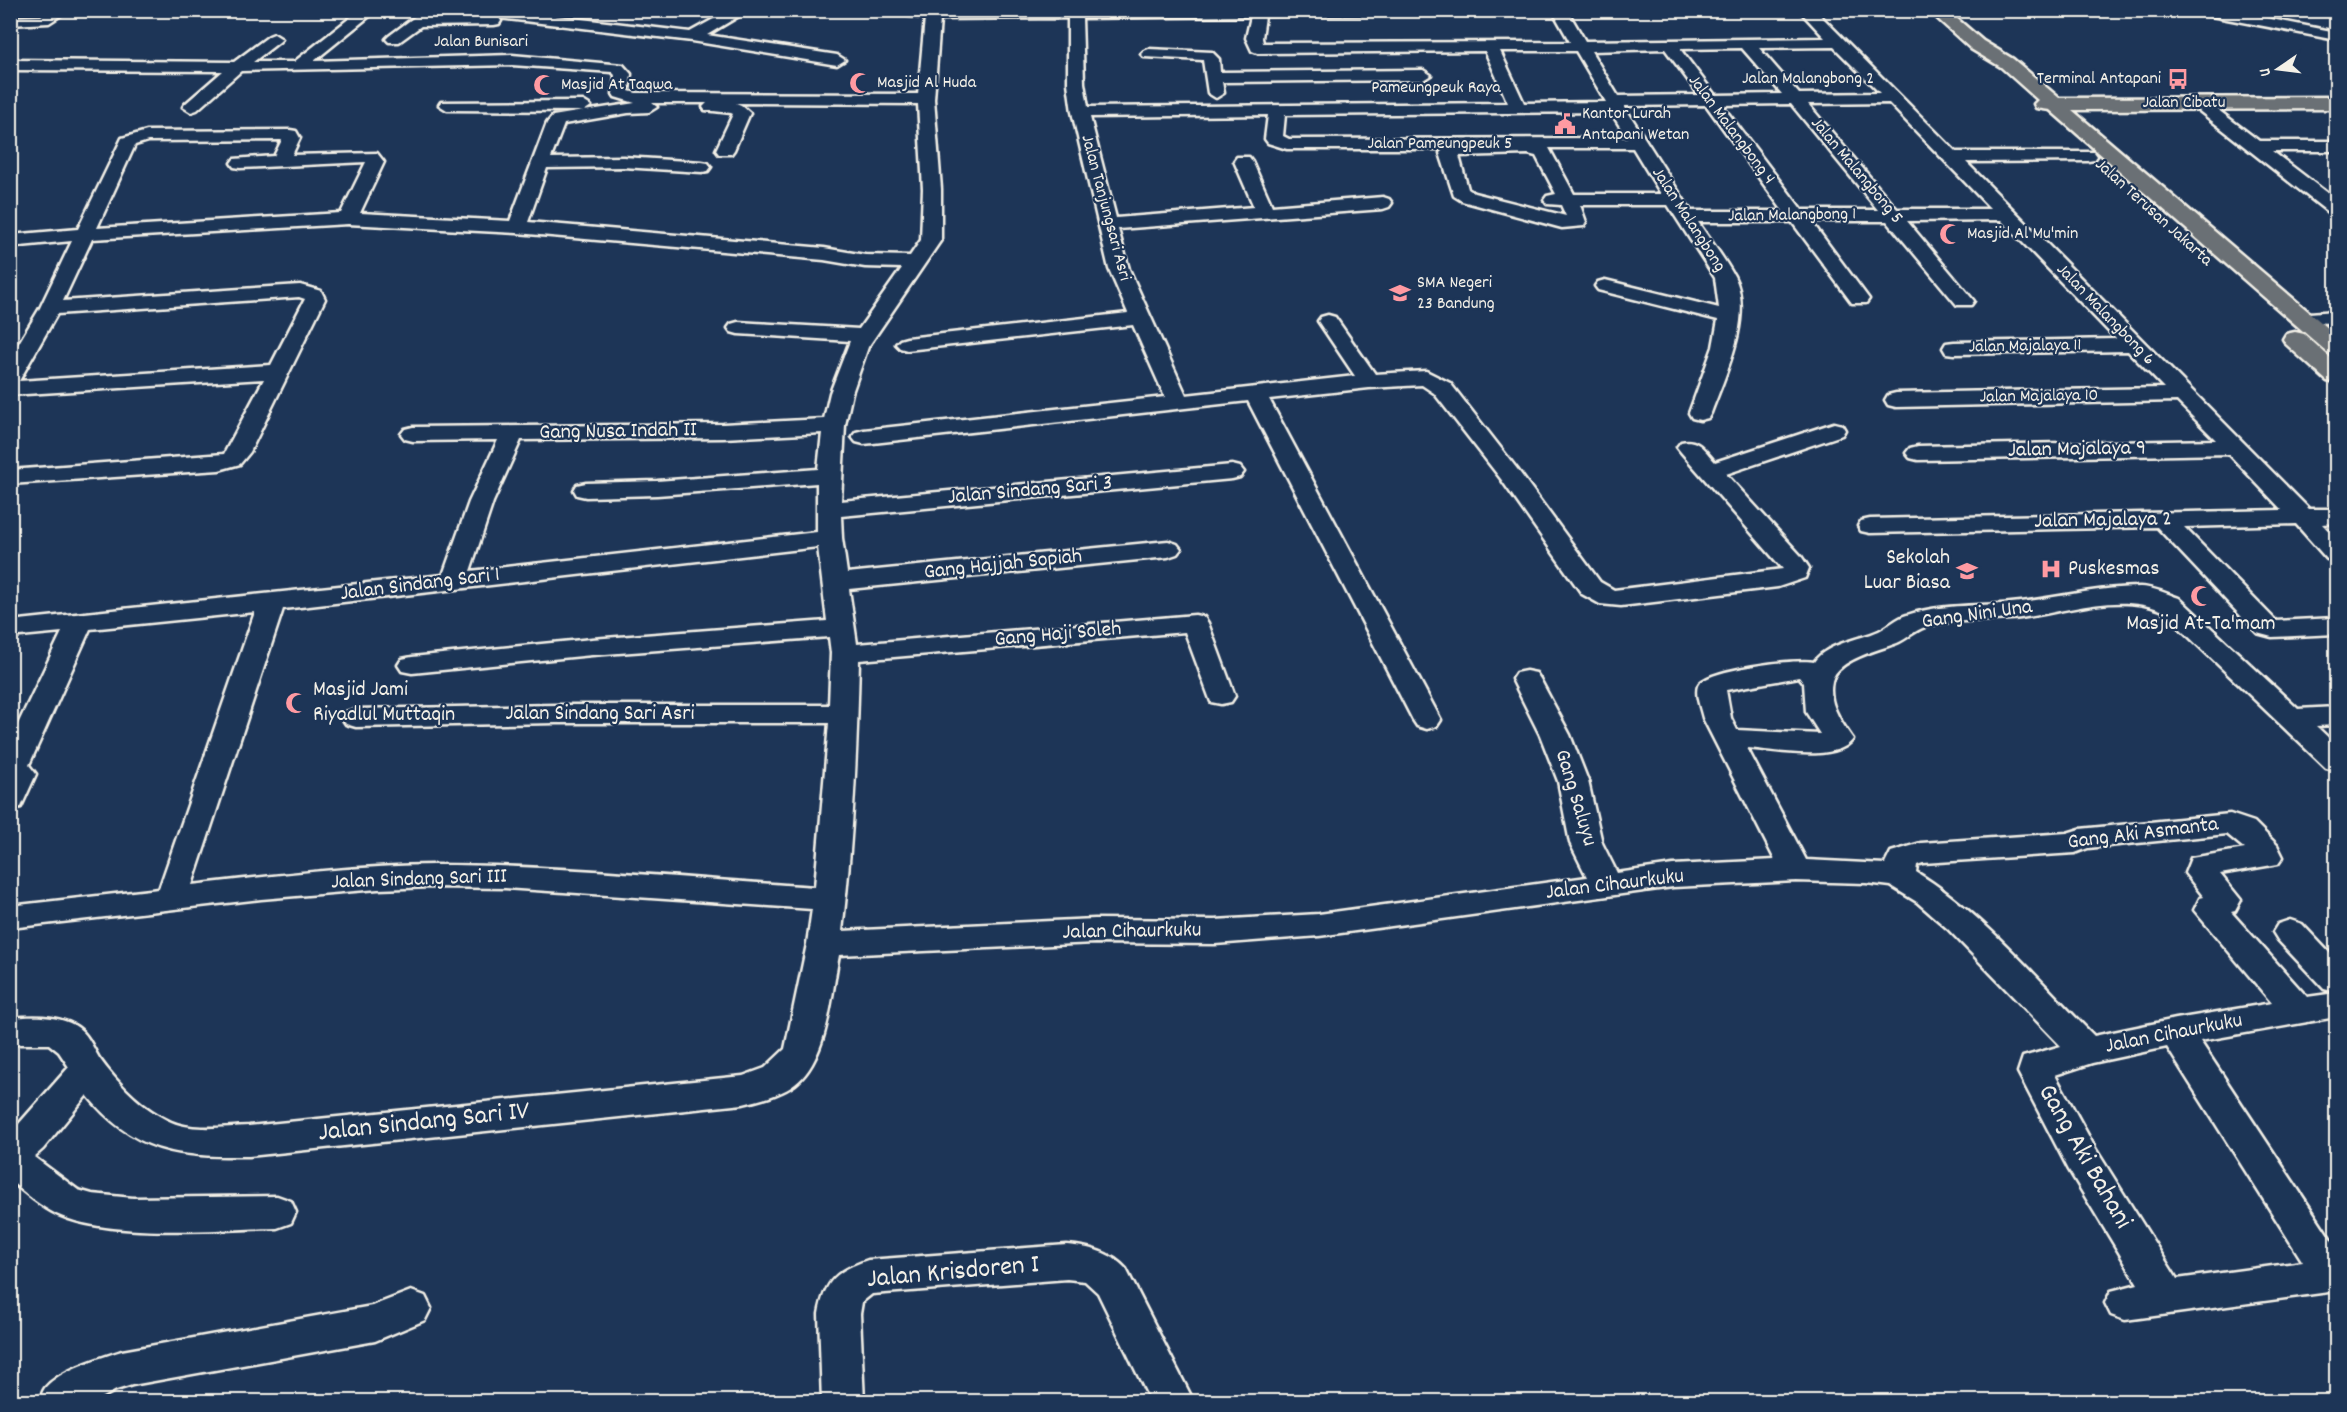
<svg xmlns="http://www.w3.org/2000/svg" width="2347" height="1412" font-family="Dekko,sans-serif">
	<style>
		.lines { fill: none; stroke-linecap: round; stroke-linejoin: round }
		.minor-casing { stroke: #f4f1e8; stroke-width: 5 }
		.primary-casing { stroke: #f4f1e8; stroke-width: 5 }
		.minor { fill: #1d3557; fill-rule: evenodd }
		.primary { fill: #6a7074; fill-rule: evenodd }
		.labels { text-anchor: middle; dominant-baseline: central; stroke-width: 4.5; stroke-linejoin: round; paint-order: stroke }
		.far-street-label { font-size: 18px; fill: #f4f1e8; stroke: #1d3557 }
		.far-poi-label { font-size: 18px; fill: #f4f1e8; stroke: #1d3557; text-anchor: start }
		.street-label { font-size: 22px; fill: #f4f1e8; stroke: #1d3557 }
		.poi-label { font-size: 22px; fill: #f4f1e8; stroke: #1d3557; text-anchor: start }
		.near-street-label { font-size: 27px; fill: #f4f1e8; stroke: #1d3557 }
	</style>
	<rect width="100%" height="100%" fill="#1d3557"/>
	<filter id="ink" filterUnits="userSpaceOnUse"><feTurbulence type="fractalNoise" baseFrequency=".0167" numOctaves="2"/><feDisplacementMap in="SourceGraphic" scale="12" xChannelSelector="R" yChannelSelector="G"/><feConvolveMatrix kernelMatrix="1 2 1 2 8 2 1 2 1" color-interpolation-filters="sRGB"/></filter>
	<g filter="url(#ink)">
		<g class="lines">
			<defs>
				<path id="minor" d="M50 10H69L49 23 10 25V17L41 16Z
					M360 10H377L314 61 512 55 623 65 631 74 629 91 636 93 918 94 925 18 895 14 888 10H1398L1391 14 1265 16 1262 38 1263 43 1570 42 1552 10H1567L1585 41 1825 38 1799 10H1815L1956 152H2094L2097 156 2094 160 2088 161 1966 162 2309 509H2336V523L2322 524 2336 539V562L2327 559 2296 524 2184 527 2276 621 2336 618V634L2272 637 2257 633 2157 527 1870 533 1861 531 1858 526 1861 521 1870 519 2282 510 2229 454 1918 460 1910 458 1906 453 1910 448 1918 446 2216 440 2177 401 1896 407 1888 405 1885 400 1888 395 1896 393 2164 388 2128 351 1954 354 1946 353 1943 348 1946 343 1954 342 2116 339 2001 220 1907 221 1974 301 1971 305H1957L1887 221H1811L1869 299 1866 303H1852L1792 222H1698C1710 240 1724 258 1734 276 1754 315 1725 375 1711 413L1708 418 1700 420 1692 418 1689 413 1713 347 1718 320 1598 290 1595 286 1598 282 1605 280 1719 308 1715 278 1668 205H1580L1586 222 1584 226 1562 228 1462 201 1454 196 1440 153 1444 149H1287L1268 143 1265 139 1268 115 1090 117 1116 218 1254 207 1234 161 1237 157H1249L1252 161 1272 206 1383 197 1389 199 1392 203 1389 207 1383 209 1118 229 1129 269 1186 395 1355 376 1318 321 1321 317 1328 315 1335 317 1375 374 1426 371 1450 383 1517 469 1600 582 1614 590 1783 569 1681 452 1677 447 1681 442C1698 438 1704 450 1715 462L1834 423 1842 425 1845 430 1842 435 1726 474 1801 556 1809 568 1805 578 1778 587 1621 606 1600 604 1582 594 1501 479 1434 393 1422 385 1369 388 1269 399 1441 720 1437 726 1427 729 1417 726 1413 720 1248 401 864 444 856 442 852 437 856 432 864 430 1165 397 1133 325 907 350 900 348 896 344 900 340 907 338 1128 313 1109 269 1072 112 1068 83V18L940 19 934 99 941 189V240L868 347 852 393 845 425 841 501 1232 465 1240 467 1244 472 1240 477 1232 479 841 516 842 538 847 573 1168 541 1177 544 1181 549 1177 554 1168 557 849 589 857 644 1195 615 1204 617 1208 623 1235 696 1231 702 1221 704 1211 702 1185 632 859 660C857 751 853 841 842 931L1095 919 1215 920 1319 914 1587 877 1570 843 1558 781 1540 735 1512 679 1516 673 1526 671 1536 673 1540 679 1570 735 1588 781 1602 843 1617 873 1673 865 1775 860 1703 718C1701 709 1695 695 1698 686 1703 670 1798 658 1814 662 1827 643 1859 640 1879 631 1889 626 1897 618 1907 615 1943 603 1984 607 2021 602 2061 597 2100 587 2140 587 2153 587 2167 594 2179 598L2298 709 2336 707V725L2316 726 2336 745V770L2326 768 2161 610C2118 592 2065 612 2021 618 1993 622 1951 618 1925 627 1915 630 1907 639 1897 643 1879 650 1837 659 1832 681 1827 703 1841 722 1853 739 1837 763 1774 750 1747 748L1806 860 1885 864 1891 852 1921 843 2067 833 2080 829 2230 814 2254 822 2277 845 2283 857 2278 864 2220 874 2241 900 2235 911 2231 912 2307 997 2336 993V1017L2200 1041 2336 1247V1291L2125 1320 2111 1315 2105 1303 2111 1291 2138 1284 2069 1170 2018 1072 2023 1057 2061 1046 1948 929 1917 902 1891 886 1866 883 1796 881 1673 887 1319 936 1215 944 1095 943 839 955C831 995 828 1064 791 1087 777 1096 759 1100 743 1104L249 1156C179 1157 134 1153 87 1095L43 1149 34 1157 78 1190 92 1194 133 1198 277 1196 291 1201 296 1212 291 1223 277 1228C218 1229 101 1240 51 1211 36 1203 24 1191 10 1181V1134L69 1067 59 1052 49 1044H10V1018C32 1016 55 1015 74 1025 87 1032 92 1046 99 1058 117 1083 142 1109 171 1122 194 1132 225 1127 249 1126L743 1076 765 1068 785 1049 807 944 812 909 505 888 432 887 378 889 261 899 10 928V906L159 889 255 612 90 629 29 765 36 774 21 807 10 810V741L62 632 10 637V621L443 575 469 502 498 440 413 441 405 439 401 434 405 429 413 427 723 424 824 419 830 393 850 341 738 334 731 332 728 328 731 324 738 322 859 329 902 268 865 267 824 260 517 233 348 224 92 239 63 301 300 285 321 291 325 299 250 452 240 464 219 470 10 484V470L224 454 264 379 10 395V358L40 308 72 241 10 247V235L78 229 122 138 147 131 290 130 296 131 300 138 292 155 377 153 384 162 360 213 510 221 547 123 553 116 583 111 447 110 439 105 441 102 583 101 591 106 584 111 635 103 615 97 613 94 615 75 612 72 512 65 241 71 197 110 191 112 183 107 185 104 223 71 10 70V60L234 62 269 36 274 34 282 39 279 42 253 62H294ZM1251 16 1246 38 1252 51 1257 53 1485 51 1508 103 1088 107 1084 83 1082 18ZM1834 47 1880 93 1799 94 1759 48ZM1742 48 1782 94 1715 95 1680 49ZM1665 49 1699 95 1618 96 1591 51ZM1500 51H1576L1606 102 1524 103ZM652 103H707L703 107 705 110 731 113 733 114 716 150 719 154H731L734 150 750 113 741 105 736 103 918 104 923 189 921 240 910 256 865 255 824 248 528 222 547 168 623 167 702 172 708 171 711 167 708 163 702 162 623 157 551 158 564 124 628 113 649 112 657 107ZM1889 103 1991 209H1897L1808 104ZM1791 104 1878 210H1802L1722 105ZM1706 105 1783 211H1691L1624 106ZM1611 112 1627 138 1289 139 1283 136 1285 115ZM282 140 274 156 234 159 231 163 234 167 240 168 366 162 341 213 97 228 135 145 148 141ZM1549 148H1633L1661 194H1574ZM1528 154 1536 156 1556 194 1547 196 1544 200 1547 204 1561 205 1566 216 1474 193 1468 189 1459 156ZM299 297 305 299 271 365 19 381 57 314ZM822 433 818 469 657 481 586 483 577 485 574 490 577 495 586 497 657 495 817 483V532L470 571 493 502 521 440 723 438ZM818 547 827 621 592 639 412 657 402 659 398 665 402 671 412 673 592 655 829 637 831 653 829 705H556L356 709 346 712 342 718 346 724 356 727 556 723H829L815 887C688 879 560 865 433 865 353 866 272 876 192 885L283 609ZM1799 677 1804 683 1806 712 1820 734 1737 730 1731 718 1726 690ZM2227 834 2245 849 2191 858 2185 873 2204 897 2200 898 2194 910 2272 1003 2176 1019 2094 1036C2038 980 1983 913 1916 872L1917 865 1923 863 2075 853 2088 848ZM2167 1047 2303 1262 2177 1279 2095 1148 2055 1075 2092 1063Z
					M424 10H441L433 17H489L469 13 467 10H506L690 32 730 10H749L707 35 837 55 845 60 837 65 692 41 499 18 501 21 499 24 494 25 421 26 399 42H389L386 39 389 36Z
					M2194 10H2226L2336 32V40L2201 14Z
					M2319 10H2336V16L2321 13Z
					M1149 49 1212 52 1219 59 1220 72 1423 70 1431 75 1423 80 1222 82 1224 93 1216 98 1208 93 1203 60 1144 57 1141 54 1144 51Z
					M2199 98 2205 100 2259 141H2336V151H2272L2336 200V214L2329 213 2193 106 2191 103 2193 100Z
					M2336 311V323L2296 322 2293 318 2296 314Z
					M2290 920 2302 924 2336 960V992L2324 989 2278 940 2273 932 2278 924Z
					M1067 1245C1089 1247 1111 1252 1126 1269L1194 1402H1151L1098 1293 1085 1281 1067 1279 872 1294 862 1302 860 1314 864 1402H822L819 1314C825 1280 837 1271 868 1260Z
					M411 1291 425 1296 431 1308 425 1320 375 1341 132 1385 116 1390 94 1402H39C41 1398 42 1392 45 1388 60 1370 100 1358 122 1351L372 1306Z"/>
				<path id="primary" d="M1928 10H1947L1983 41 2013 59 2059 98 2336 97V109L2072 110 2336 335V354L2327 352 2050 110 2036 108 2034 104 2038 100 2001 67 1971 49Z
					M2295 332 2304 334 2336 363V383L2327 381 2286 344 2283 339 2286 334Z"/>
			</defs>
			<!-- minor casing -->
			<use href="#minor" class="minor-casing"/>
			<!-- primary casing -->
			<use href="#primary" class="primary-casing"/>
			<!-- minor -->
			<use href="#minor" class="minor"/>
			<!-- primary -->
			<use href="#primary" class="primary"/>
		</g>
	</g>
	<!-- icons -->
	<defs>
		<symbol id="bus-bare" viewBox="-9 -9 18 18"><path d="M-5-6H5V4H4V6H2V4H-2V6H-4V4H-5ZM-3.5-4V0h7V-4ZM-3.5 1.2v1.5H-2V1.2ZM2 1.2v1.5H3.5V1.2Z" fill="#ff9aa2" stroke="#1d3557" stroke-width="2.5" paint-order="stroke"/></symbol>
		<symbol id="mosque-bare" viewBox="-9 -9 18 18"><path d="M3.5-4.9A6 6 0 1 0 3.5 4.9A5 5 0 1 1 3.5-4.9Z" fill="#ff9aa2" stroke="#1d3557" stroke-width="2.5" paint-order="stroke"/></symbol>
		<symbol id="civic-bare" viewBox="-9 -9 18 18"><path d="M-.6-6.5H3V-4.5H.6V-3L4-1V1h2V6H-6V1h2V-1L-.6-3ZM-1.2 2.5V6h2.4V2.5Z" fill="#ff9aa2" stroke="#1d3557" stroke-width="2.5" paint-order="stroke"/></symbol>
		<symbol id="school-bare" viewBox="-9 -9 18 18"><path d="M0-5L7-2L0 1L-7-2ZM-4 1L0 2.5L4 1V4Q0 6-4 4Z" fill="#ff9aa2" stroke="#1d3557" stroke-width="2.5" paint-order="stroke"/></symbol>
		<symbol id="hospital-bare" viewBox="-9 -9 18 18"><path d="M-5-5h3v3.5h4V-5h3V5h-3V1.5h-4V5h-3Z" fill="#ff9aa2" stroke="#1d3557" stroke-width="2.5" paint-order="stroke"/></symbol>
	</defs>
	<g fill-rule="evenodd">
		<use href="#bus-bare" x="2163" y="64" width="30" height="30"/>
		<use href="#mosque-bare" x="845" y="68" width="30" height="30"/>
		<use href="#mosque-bare" x="529" y="70" width="30" height="30"/>
		<use href="#civic-bare" x="1550" y="109" width="30" height="30"/>
		<use href="#mosque-bare" x="1935" y="219" width="30" height="30"/>
		<use href="#school-bare" x="1385" y="278" width="30" height="30"/>
		<use href="#hospital-bare" x="2036" y="554" width="30" height="30"/>
		<use href="#school-bare" x="1952" y="556" width="30" height="30"/>
		<use href="#mosque-bare" x="2186" y="581" width="30" height="30"/>
		<use href="#mosque-bare" x="281" y="688" width="30" height="30"/>
	</g>
	<g class="labels">
		<!-- far-street labels -->
		<g class="far-street-label">
			<text x="481" y="42">Jalan Bunisari</text>
			<text x="1808" y="79">Jalan Malangbong 2</text>
			<text x="1436" y="88">Pameungpeuk Raya</text>
			<text x="2184" y="103">Jalan Cibatu</text>
			<text transform="translate(1731 130) rotate(53)">Jalan Malangbong 4</text>
			<text x="1440" y="144">Jalan Pameungpeuk 5</text>
			<text transform="translate(1856 171) rotate(50)">Jalan Malangbong 5</text>
			<text transform="translate(1105 208) rotate(75)">Jalan Tanjungsari Asri</text>
			<text transform="translate(2153 213) rotate(42)">Jalan Terusan Jakarta</text>
			<text transform="translate(1792 216) rotate(-1)">Jalan Malangbong 1</text>
			<text transform="translate(1688 220) rotate(57)">Jalan Malangbong</text>
			<text transform="translate(2105 315) rotate(46)">Jalan Malangbong 6</text>
			<text transform="translate(2025 347) rotate(-1)">Jalan Majalaya 11</text>
			<text transform="translate(2039 397) rotate(-1)">Jalan Majalaya 10</text>
		</g>
		<!-- far-poi labels -->
		<g class="far-poi-label">
			<text x="2161" y="79" text-anchor="end">Terminal Antapani</text>
			<text x="877" y="83">Masjid Al Huda</text>
			<text x="561" y="85">Masjid At Taqwa</text>
			<text x="1582" y="114">Kantor Lurah<tspan x="1582" dy="21">Antapani Wetan</tspan></text>
			<text x="1967" y="234">Masjid Al Mu'min</text>
			<text x="1417" y="283">SMA Negeri<tspan x="1417" dy="21">23 Bandung</tspan></text>
		</g>
		<!-- street labels -->
		<g class="street-label">
			<text transform="translate(618 432) rotate(-1)">Gang Nusa Indah II</text>
			<text transform="translate(2077 450) rotate(-1)">Jalan Majalaya 9</text>
			<text transform="translate(1030 491) rotate(-5)">Jalan Sindang Sari 3</text>
			<text transform="translate(2103 521) rotate(-1)">Jalan Majalaya 2</text>
			<text transform="translate(1003 565) rotate(-6)">Gang Hajjah Sopiah</text>
			<text transform="translate(420 585) rotate(-7)">Jalan Sindang Sari 1</text>
			<text transform="translate(1977 615) rotate(-8)">Gang Nini Una</text>
			<text transform="translate(1058 635) rotate(-5)">Gang Haji Soleh</text>
			<text x="600" y="714">Jalan Sindang Sari Asri</text>
			<text transform="translate(1575 798) rotate(73)">Gang Saluyu</text>
			<text transform="translate(2143 834) rotate(-7)">Gang Aki Asmanta</text>
			<text transform="translate(419 880) rotate(-2)">Jalan Sindang Sari III</text>
			<text transform="translate(1615 885) rotate(-7)">Jalan Cihaurkuku</text>
			<text transform="translate(1132 932) rotate(-1)">Jalan Cihaurkuku</text>
			<text transform="translate(2174 1034) rotate(-11)">Jalan Cihaurkuku</text>
		</g>
		<!-- poi labels -->
		<g class="poi-label">
			<text x="1950" y="558" text-anchor="end">Sekolah<tspan x="1950" dy="25">Luar Biasa</tspan></text>
			<text x="2068" y="569">Puskesmas</text>
			<text x="2201" y="624" text-anchor="middle">Masjid At-Ta'mam</text>
			<text x="313" y="690">Masjid Jami<tspan x="313" dy="25">Riyadlul Muttaqin</tspan></text>
		</g>
		<!-- near-street labels -->
		<g class="near-street-label">
			<text transform="translate(424 1123) rotate(-6)">Jalan Sindang Sari IV</text>
			<text transform="translate(2084 1157) rotate(60)">Gang Aki Bahani</text>
			<text transform="translate(953 1273) rotate(-5)">Jalan Krisdoren I</text>
		</g>
	</g>
	<!-- margin -->
	<rect width="2347" height="1412" fill="none" stroke="#1d3557" stroke-width="36"/>
	<rect x="18" y="18" width="2311" height="1376" fill="none" stroke="#f4f1e8" stroke-width="2" filter="url(#ink)"/>
	<!-- north arrow -->
	<g transform="translate(2278 69) rotate(256)" stroke="#1d3557" stroke-width="4.5" paint-order="stroke">
	<path d="M0-4.5L10 22L0 15L-10 22Z" fill="#f4f1e8"/>
	<text y="-9" font-size="16" font-weight="bold" text-anchor="middle" fill="#f4f1e8">U</text>
	</g>
</svg>
